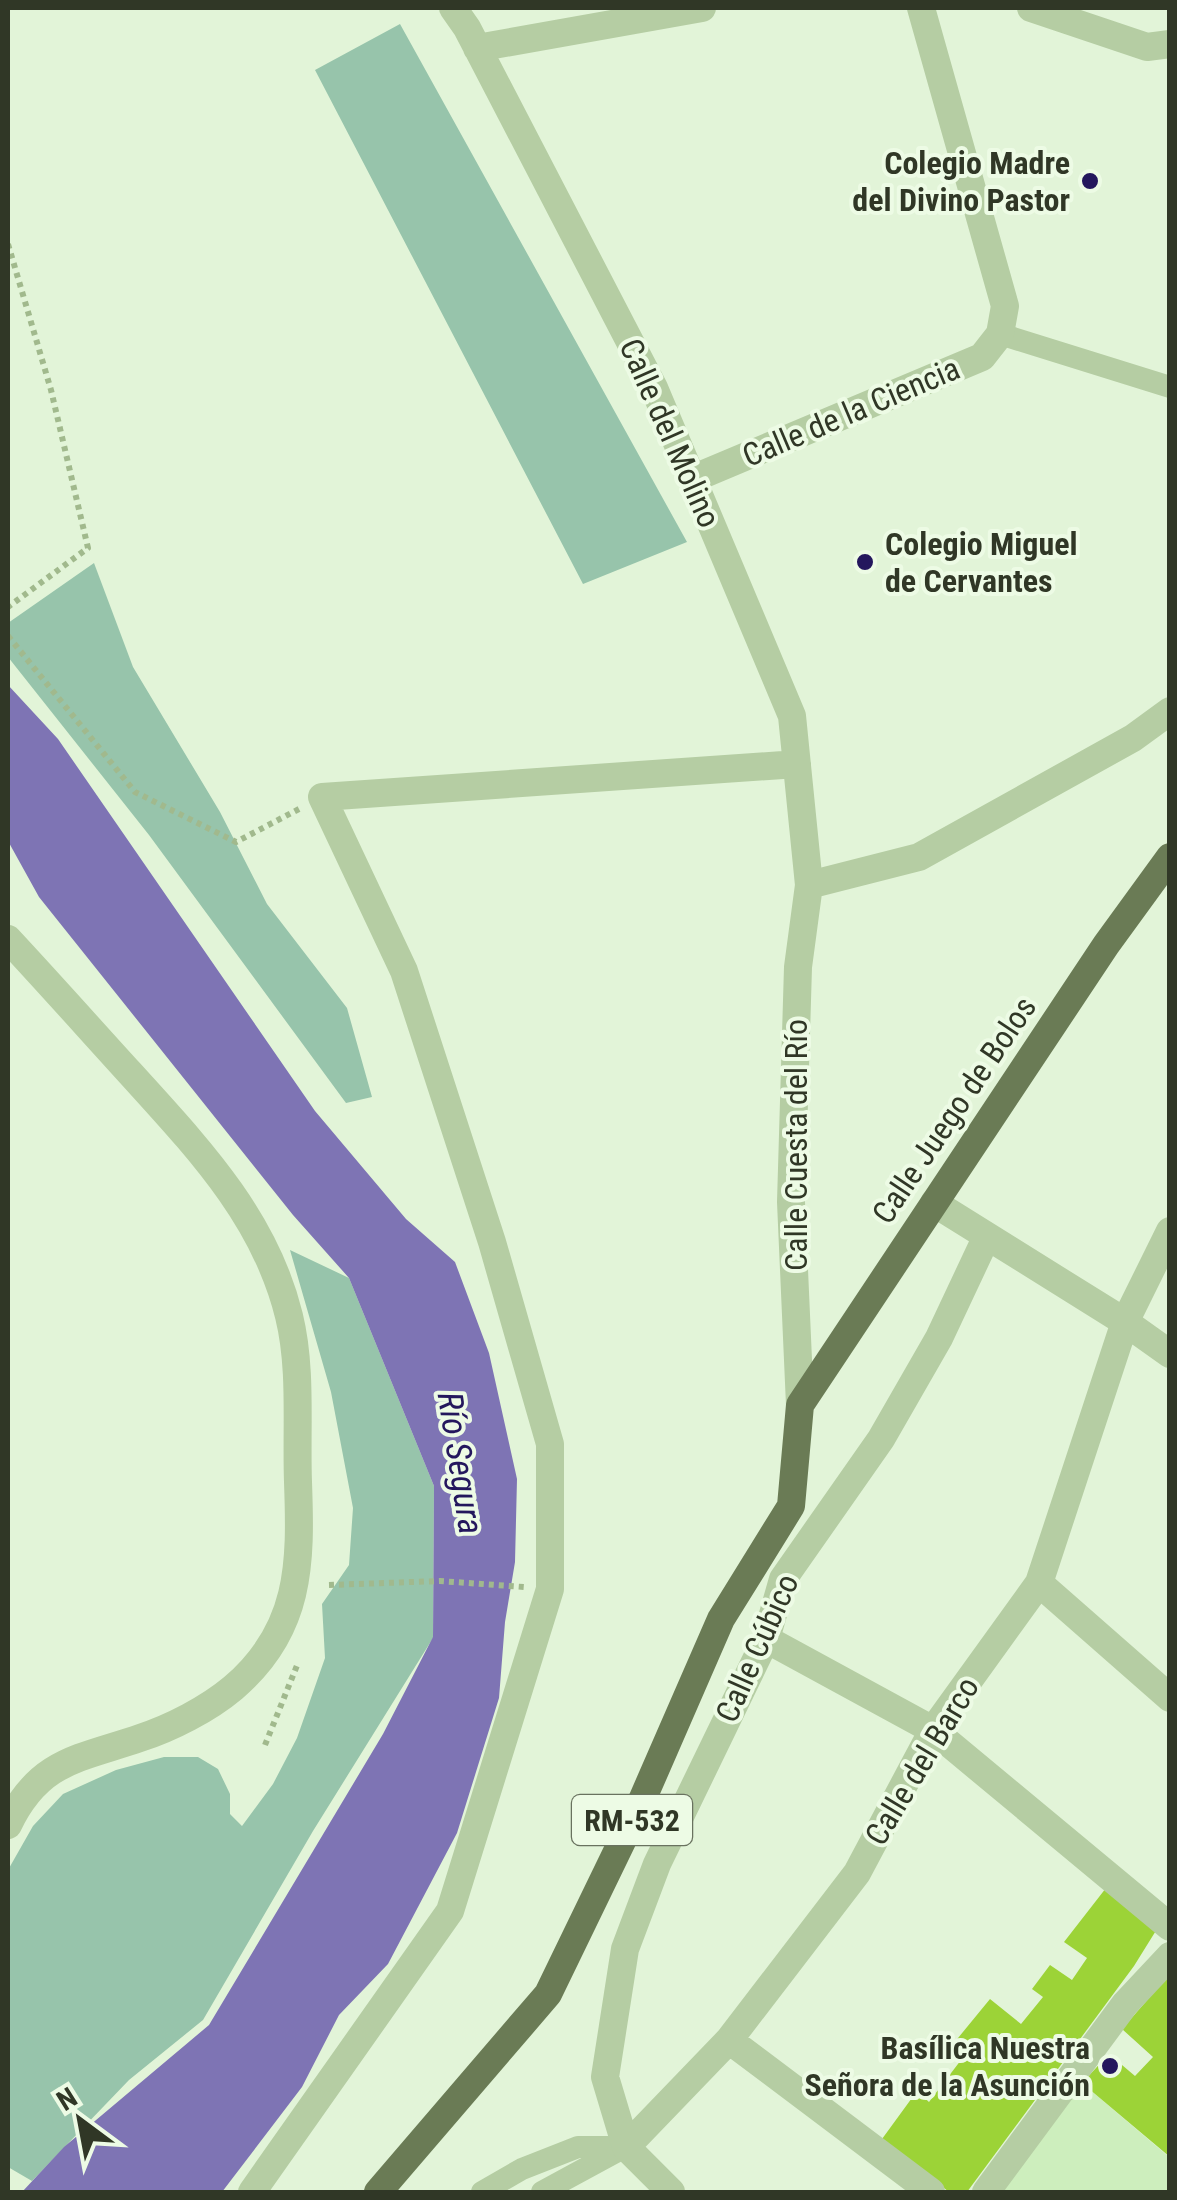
<svg xmlns="http://www.w3.org/2000/svg" width="1177" height="2200" font-family="'Roboto Condensed',sans-serif">
	<style>
		.green { fill: #97c4ab }
		.plaza { fill: #cdeebd }
		.water { fill: #7e74b4 }
		.building { fill: #9cd337 }
		.lines { fill: none; stroke-linecap: round; stroke-linejoin: round }
		.path { stroke: #a1b98d; stroke-width: 6; stroke-dasharray: 5 5; stroke-linecap: butt }
		.pedestrian { stroke: #b5cda3; stroke-width: 22 }
		.minor { stroke: #b5cda3; stroke-width: 28 }
		.primary { stroke: #6a7b55; stroke-width: 28 }
		.poi-dot { fill: #24175d; stroke: #edfbe5; stroke-width: 4 }
		.labels { text-anchor: middle; dominant-baseline: central; stroke-width: 8; stroke-linejoin: round; paint-order: stroke }
		.shield { fill: #edfbe5; stroke: #69725f; stroke-width: 2.5 }
		.shield-label { font-size: 30px; font-weight: bold; fill: #303726 }
		.poi-label { font-size: 32px; font-weight: bold; fill: #303726; stroke: #edfbe5; text-anchor: end }
		.street-label { font-size: 32px; fill: #303726; stroke: #edfbe5 }
		.water-label { font-size: 35px; font-style: italic; fill: #24175d; stroke: #edfbe5 }
	</style>
	<rect width="100%" height="100%" fill="#e2f4d8"/>
	<!-- green -->
	<path class="green" d="M400 24 687 542 583 584 315 70Z
		M94 563 133 667 220 812 267 904 347 1008 372 1097 346 1103 149 835 8 657V623Z
		M290 1250 349 1278 434 1486 433 1638 313 1831 203 2020 129 2080 32 2181 8 2167V1870L33 1826 63 1794 116 1770 164 1757H198L218 1769 230 1794V1814L242 1826 273 1784 297 1738 325 1658 322 1604 349 1565 353 1508 331 1392Z"/>
	<!-- plaza -->
	<path class="plaza" d="M1082 2083 1169 2157V2192H1001Z"/>
	<!-- water -->
	<path class="water" d="M8 685 58 739 315 1111 406 1219 455 1262 489 1353 517 1479 515 1562 505 1622 499 1698 457 1833 388 1964 339 2015 302 2087 222 2192H22L64 2147 209 2025 383 1734 433 1637 434 1486 349 1278 293 1215 39 897 8 841Z"/>
	<!-- building -->
	<path class="building" d="M1106 1888 1157 1929 1134 1966 967 2192H949L882 2139 917 2091 929 2102 961 2060 949 2049 990 1999 1021 2024 1043 1997 1032 1989 1050 1965 1072 1980 1087 1958 1064 1942Z
		M1170 1974V2157L1082 2083 1109 2054 1135 2076 1153 2057 1122 2029Z"/>
	<g class="lines">
		<!-- path -->
		<path class="path" d="M8 244 51 390 88 548 8 607
			M8 636 135 792 236 842 299 809
			M329 1585 440 1581 524 1587
			M265 1745 298 1663"/>
		<!-- pedestrian -->
		<path class="pedestrian" d="M1000 334 1170 387
			M482 2192 522 2169 578 2147H626
			M542 2192 623 2148"/>
		<!-- minor -->
		<path class="minor" d="M453 8 467 28 654 388 792 716 809 885 798 967 791 1202 800 1405
			M1031 8 1147 47 1170 44
			M477 48 702 8
			M692 479 982 357 1000 334 1005 306 921 8
			M809 885 919 857 1133 738 1170 711
			M8 939C49 983 89 1028 130 1073 196 1146 265 1217 289 1316 302 1369 296 1427 298 1482 301 1564 301 1630 233 1688 208 1709 171 1728 140 1738 79 1759 39 1760 8 1825
			M934 1203 1125 1322 1170 1354
			M1039 1583 1170 1698
			M766 1639 933 1730 1170 1927
			M729 2040 931 2192
			M626 2147 729 2040 857 1873 933 1730 1039 1583 1125 1322 1170 1231
			M252 2192 450 1911 550 1589V1444L492 1242 404 971 322 797 797 764
			M671 2192 626 2147 605 2077 625 1949 657 1864 766 1639 783 1579 881 1439 939 1338 986 1238
			M986 2192 1125 2004 1170 1956"/>
		<!-- primary -->
		<path class="primary" d="M378 2192 548 1994 643 1798 721 1619 791 1506 800 1405 1106 945 1170 857"/>
	</g>
	<!-- markers -->
	<g class="poi-dot">
		<circle cx="1090" cy="181" r="10"/>
		<circle cx="865" cy="562" r="10"/>
		<circle cx="1110" cy="2066" r="10"/>
	</g>
	<g class="labels">
		<!-- shield labels -->
		<rect class="shield" x="572" y="1795" width="120" height="50" rx="8"/>
		<g class="shield-label">
			<text x="632" y="1820">RM-532</text>
		</g>
		<!-- poi labels -->
		<g class="poi-label">
			<text x="1070" y="163">Colegio Madre<tspan x="1070" dy="37">del Divino Pastor</tspan></text>
			<text x="885" y="544" text-anchor="start">Colegio Miguel<tspan x="885" dy="37">de Cervantes</tspan></text>
			<text x="1090" y="2048">Basílica Nuestra<tspan x="1090" dy="37">Señora de la Asunción</tspan></text>
		</g>
		<!-- street labels -->
		<g class="street-label">
			<text transform="translate(851 412) rotate(-23)">Calle de la Ciencia</text>
			<text transform="translate(670 433) rotate(66)">Calle del Molino</text>
			<text transform="translate(954 1110) rotate(-56)">Calle Juego de Bolos</text>
			<text transform="translate(796 1145) rotate(-90)">Calle Cuesta del Río</text>
			<text transform="translate(757 1648) rotate(-66)">Calle Cúbico</text>
			<text transform="translate(922 1761) rotate(-59)">Calle del Barco</text>
		</g>
		<!-- water labels -->
		<g class="water-label">
			<text transform="translate(460 1463) rotate(81)">Río Segura</text>
		</g>
	</g>
	<!-- border -->
	<rect width="1177" height="2200" fill="none" stroke="#303726" stroke-width="20"/>
	<!-- north arrow -->
	<g transform="translate(80 2120) rotate(328)" stroke="#edfbe5" stroke-width="8" paint-order="stroke">
	<path d="M0-8L18 38L0 25L-18 38Z" fill="#303726"/>
	<text y="-15" font-size="28" font-weight="bold" text-anchor="middle" fill="#303726">N</text>
	</g>
</svg>
